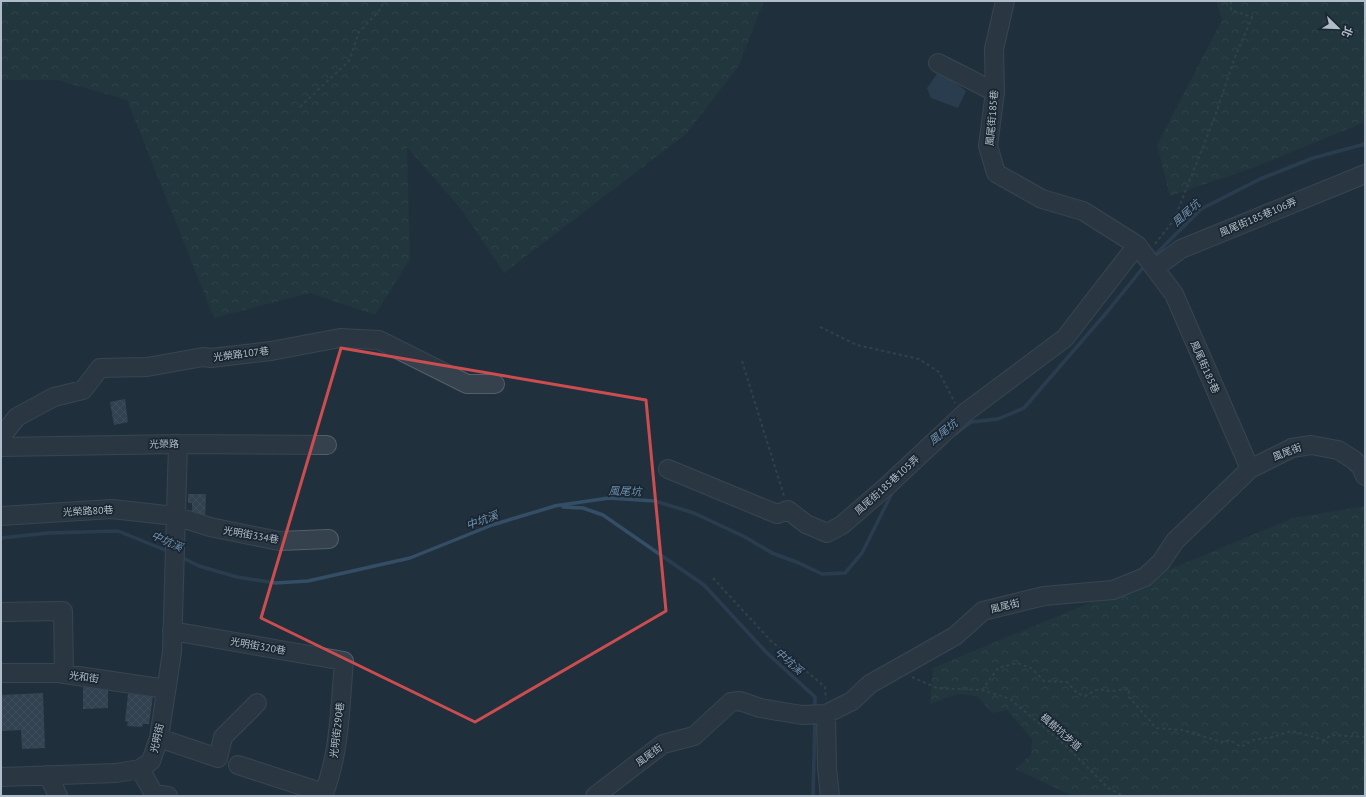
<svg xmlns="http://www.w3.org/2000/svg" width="1366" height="797" font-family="'PT Sans','Noto Sans TC',sans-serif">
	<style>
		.forest { fill: url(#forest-crowns) }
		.water { fill: #334e65 }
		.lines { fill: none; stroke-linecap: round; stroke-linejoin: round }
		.stream { stroke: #334e65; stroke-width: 3.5 }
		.building { fill: url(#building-cross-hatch) }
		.minor-casing { stroke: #535f6a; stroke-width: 20 }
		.path { stroke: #405a5a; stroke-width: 2; stroke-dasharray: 3 3; stroke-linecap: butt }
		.minor { stroke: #35414d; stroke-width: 18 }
		.marked { fill: none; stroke: #cc4d50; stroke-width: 3; stroke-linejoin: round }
		.labels { text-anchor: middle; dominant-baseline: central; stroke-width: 3.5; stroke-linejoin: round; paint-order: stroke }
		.street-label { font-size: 10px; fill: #b0bcc9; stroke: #1a2631 }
		.water-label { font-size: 11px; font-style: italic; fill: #6e91ae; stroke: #1a2631 }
	</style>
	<defs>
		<pattern id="forest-crowns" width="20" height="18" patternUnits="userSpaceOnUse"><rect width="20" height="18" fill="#233e3e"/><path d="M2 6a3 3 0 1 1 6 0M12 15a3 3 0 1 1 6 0" fill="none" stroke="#405859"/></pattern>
		<pattern id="building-cross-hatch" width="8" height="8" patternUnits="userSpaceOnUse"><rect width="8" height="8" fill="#495a69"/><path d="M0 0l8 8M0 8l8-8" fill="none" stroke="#61707d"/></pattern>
	</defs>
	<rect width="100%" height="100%" fill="#21303d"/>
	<!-- forest -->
	<path class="forest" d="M1 1H764L738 67 686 134 504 273 461 209 407 147 410 259 375 315 310 293 214 318 127 100 57 80H1Z
		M1216 1H1365V122L1255 167 1170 196 1157 145 1222 20Z
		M1365 506V796H1073L1015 769 1031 755 1032 739 1007 710 992 713 977 696 958 694 930 704 933 668 1293 518Z"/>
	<!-- water -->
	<path class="water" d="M939 71 966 91 958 108 931 98 927 88Z"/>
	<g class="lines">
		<!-- stream -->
		<path class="stream" d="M1153 257 1201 209 1260 179 1313 158 1365 144
			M955 434 971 422 998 419 1024 408 1107 312 1146 264
			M554 506 609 498 655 501 694 513 745 537 772 553 799 563 822 574 845 573 862 553 893 491
			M563 507 583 508 603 515 704 585 766 652 815 697V709
			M1 538 48 533 118 531 170 552
			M179 556 199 566 237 577 276 583 308 581 410 558 492 525 555 506
			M813 796 815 719"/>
	</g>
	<!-- building -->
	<path class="building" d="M125 399 128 422 114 425 110 402Z
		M188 494H206L205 520H196V512H192V503H188Z
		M83 684H96V688H108V708L83 709Z
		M43 693 45 748 22 749 21 730 1 731V695Z
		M128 694 153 696 149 724H143L142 727 127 726 128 722 125 721Z"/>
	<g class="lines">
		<defs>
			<path id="minor" d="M1005 1 994 49 995 92 988 146 996 173 1042 199 1083 211 1137 245 1174 294 1250 469
				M938 63 995 92
				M1155 268 1181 249 1365 174
				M1 437 17 417 54 397 83 390 100 368 147 367 203 357 211 358 271 351 340 338 379 340 467 384H495
				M1 447 178 444 327 445
				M668 469 777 514 788 510 806 524 827 533 842 525 887 486 966 412 1065 338 1137 245
				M1 516 112 509 175 516 210 527 279 541 329 539
				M1 612 63 611 64 674
				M172 631 344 661C340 707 340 753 323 796
				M1 673H58L166 689
				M826 714 827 768 830 796
				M159 738 218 758 223 737 257 703
				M238 765 324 793
				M140 769 154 794 168 796
				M48 775 58 796
				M1 777 116 773 140 769 151 761 159 738 172 652 178 444
				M595 796 663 744 694 736 731 702 740 701 760 708 802 715 826 714 852 701 870 684 955 636 983 611 1044 596 1113 590 1145 577 1161 562 1175 541 1250 469 1292 448 1311 445 1338 450 1354 460 1361 467 1365 476"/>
		</defs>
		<!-- minor casing -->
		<use href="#minor" class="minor-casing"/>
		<!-- path -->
		<path class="path" d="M300 107 349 61 359 32 379 11 384 1
			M1155 244 1174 220 1214 119 1235 57 1252 17 1231 10V1
			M820 327 857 345 919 359 939 372 955 403
			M742 361 784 496
			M713 578 771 641 825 687 826 699
			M912 677 937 688 982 690 1010 699 1065 745 1108 788 1124 796
			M982 690 998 668 1017 663 1031 668 1044 681 1067 682 1077 693 1085 696 1098 689 1110 691 1129 689V697L1156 728 1182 730 1222 742 1230 740 1241 747 1253 740 1273 737 1292 731 1324 740 1331 735 1365 737"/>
		<!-- minor -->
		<use href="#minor" class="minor"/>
	</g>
	<!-- marked area -->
	<path d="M0 0H1366V797H0ZM341 348 646 400 666 611 475 722 261 618Z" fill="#21303d" fill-opacity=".55" fill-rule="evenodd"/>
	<path class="marked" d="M341 348 646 400 666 611 475 722 261 618Z"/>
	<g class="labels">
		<!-- street labels -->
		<g class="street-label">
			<text transform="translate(992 118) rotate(-85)">風尾街185巷</text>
			<text transform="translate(1258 217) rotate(-23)">風尾街185巷106弄</text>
			<text transform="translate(241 354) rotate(-7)">光榮路107巷</text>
			<text transform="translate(1205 367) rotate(66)">風尾街185巷</text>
			<text transform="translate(164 444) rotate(-1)">光榮路</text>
			<text transform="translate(1287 452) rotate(-21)">風尾街</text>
			<text transform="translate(887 485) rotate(-42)">風尾街185巷105弄</text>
			<text transform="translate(88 511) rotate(-3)">光榮路80巷</text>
			<text transform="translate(251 535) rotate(10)">光明街334巷</text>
			<text transform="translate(1005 606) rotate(-14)">風尾街</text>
			<text transform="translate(258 646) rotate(10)">光明街320巷</text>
			<text transform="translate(84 677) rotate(8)">光和街</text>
			<text transform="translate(337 730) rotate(-83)">光明街290巷</text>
			<text transform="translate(1061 732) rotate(41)">楓樹坑步道</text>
			<text transform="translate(157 738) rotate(-77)">光明街</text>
			<text transform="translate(649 755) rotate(-36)">風尾街</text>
		</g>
		<!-- water labels -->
		<g class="water-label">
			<text transform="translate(1186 213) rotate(-42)">風尾坑</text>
			<text transform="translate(943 432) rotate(-39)">風尾坑</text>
			<text transform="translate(625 491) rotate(2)">風尾坑</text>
			<text transform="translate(482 520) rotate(-20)">中坑溪</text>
			<text transform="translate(167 541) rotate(24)">中坑溪</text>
			<text transform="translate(789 661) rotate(42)">中坑溪</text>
		</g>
	</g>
	<!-- border -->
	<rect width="1366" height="797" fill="none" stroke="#b0bcc9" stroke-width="4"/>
	<!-- north arrow -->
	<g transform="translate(1338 28) rotate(113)" stroke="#1a2631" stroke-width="3" paint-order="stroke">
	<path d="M0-3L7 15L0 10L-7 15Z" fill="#b0bcc9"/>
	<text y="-6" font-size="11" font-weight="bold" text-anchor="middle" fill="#b0bcc9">北</text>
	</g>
</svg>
